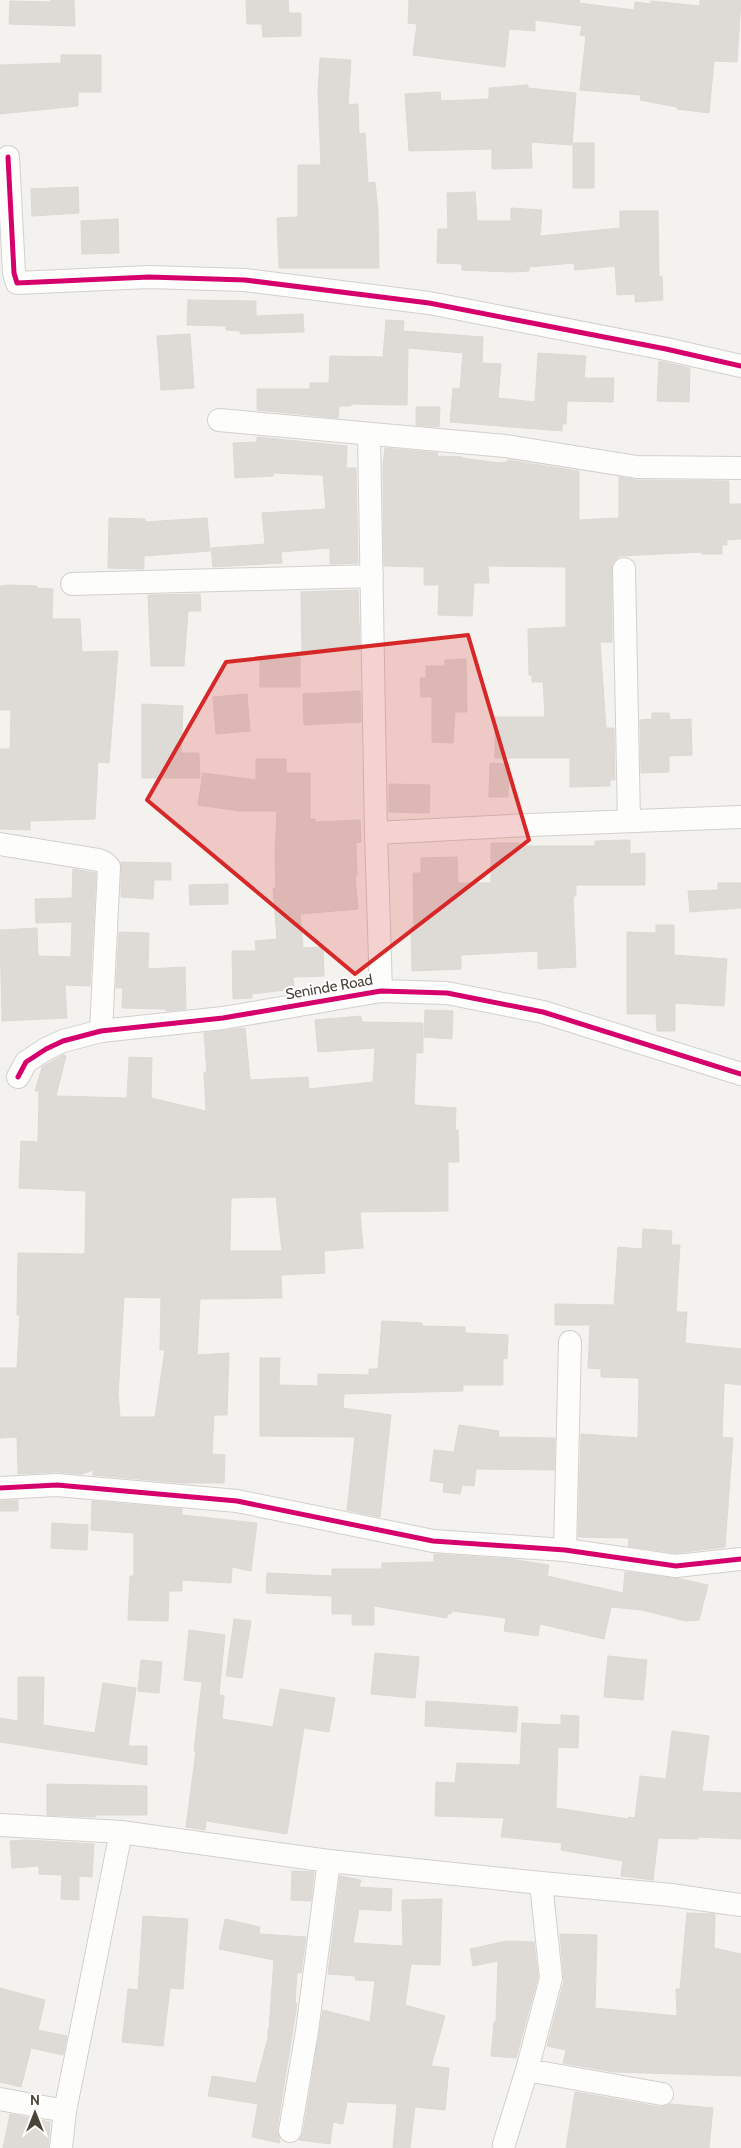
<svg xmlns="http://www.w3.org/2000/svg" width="741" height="2148" font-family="Cabin,sans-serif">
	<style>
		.building { fill: #dedbd6; stroke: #dcd9d4; fill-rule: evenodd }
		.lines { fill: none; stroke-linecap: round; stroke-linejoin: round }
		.minor-casing { stroke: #d2d0cb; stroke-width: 24 }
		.minor { stroke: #fdfdfc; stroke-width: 22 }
		.cycleway-casing { stroke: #fff; stroke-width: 8 }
		.cycleway { stroke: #d6006c; stroke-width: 5 }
		.marked { fill: #d62828; fill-opacity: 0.2; stroke: #d62828; stroke-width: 4; stroke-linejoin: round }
		.labels { text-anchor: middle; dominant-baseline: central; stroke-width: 4; stroke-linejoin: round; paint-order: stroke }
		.street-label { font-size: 15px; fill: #4b4439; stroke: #fff }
	</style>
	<rect width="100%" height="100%" fill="#f4f2ee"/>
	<!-- building -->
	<path class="building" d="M51 0H74L75 26 9 24 10 1 51 2Z
		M246 0H288L289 13H301V36L263 37 262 24H247Z
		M409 0H580L579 3 634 10 635 2 651 4V1L700 6V0H741L737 62 714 61 709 113 677 109V107L640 100 641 95 580 90 586 36 580 35 582 26 535 20V31L509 29 505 67 413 55 417 24 408 23Z
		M61 55H101V92H78V106L0 114V65L61 63Z
		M320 58 351 60 348 105 358 104 359 134 365 133 368 183 375 182 378 212 379 268H279L277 218 298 217V165H321L318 92Z
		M528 85V88L576 93 572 145 531 142 532 168 492 169V149L409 151 405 94 440 92 441 101 489 99V88Z
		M573 143H594V188H573Z
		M78 187 79 213 32 216 31 189Z
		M475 192 477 221H511V208L542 210 540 236 620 228V211H658L659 277 662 276 663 300 635 302V294L617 295 615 266 575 270 574 263 529 267V271L510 272 462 270V264L437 263 438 229H448L447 193Z
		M118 219 119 253 82 254 81 221Z
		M188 300 256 301V316L303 314 304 332 240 334V331L226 330V326L187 325Z
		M386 320 404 321 403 331 483 337 482 363 501 364 498 398 535 402 538 353 586 356 584 378H614L613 402 567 401 566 424H562V431L450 422 453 388 460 389 463 353 408 348 407 405 351 404V406H339L338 418 257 410V389H310V383H329L330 356 383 357Z
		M190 334 194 388 161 390 157 336Z
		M659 361 690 368 689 402 657 401Z
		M416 407H440L439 427 416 425Z
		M257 437 347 446 346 468H356L358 563 330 564V548L281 552 282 563 213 567 211 548 265 544 262 513 326 509 323 475 273 473V476L235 478 233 443 257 442Z
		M385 448 438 453 437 456 462 457V458L500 463 507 462V460L579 471V520L619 518V477L637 480 729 481V504H741V539L727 540V545H722V554H702V552L619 556 612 563V642H600L606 728H614L615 780H610V786L570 787V758H495V717H545L543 682H532V675H529L528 629 566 627V567L488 566 489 583H474L472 616 438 615 439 585H424V567L384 566 383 466Z
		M109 518 145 519V522L207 518 210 551 144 556V569L108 568Z
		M8 585 37 586V588L53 589 52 619H80L82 652 118 651 109 763 98 762 95 819 30 821V830L0 829V749H10L11 710H0V586Z
		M358 590 360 650 302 652 301 592Z
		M200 594 201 611H188L184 666H151L148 595Z
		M260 657H300V687H260Z
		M466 659 467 712H455L453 743 432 742V697H421L420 678H426V666H445V660Z
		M360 691 361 722 304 725 303 694Z
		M247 694 250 731 216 734 213 697Z
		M142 704 183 706 181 753H199L200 778H142Z
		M652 713H669L670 720 691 719 692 755 669 756V772L641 773 640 720 652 719Z
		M256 759H286V773H310V819H315V822L360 820 361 842 356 843 357 876H355L358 909 300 914 303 948 323 947 324 976 293 977 294 989 252 994V998L233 999 232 951H256L255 941 277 939 273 888H276L275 853 277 811H240L198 805 203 773 256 780Z
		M490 763 509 764 508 797H489Z
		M389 784 430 785 429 813 389 812Z
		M630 840V854L645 853V885H576V896H573L576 967 538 969V951L461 955V969L412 971 411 927H414L413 873H421V858L457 857 458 883H491V843H519V846H595V841Z
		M121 862 171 863V880H154L153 899 121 897Z
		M73 869 96 873 90 986 65 985 67 1018 2 1021 0 930 37 928 38 956 71 957 72 922 36 923 35 899 72 898Z
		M718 883H741V908L690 912 688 891 718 890Z
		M228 884V904L190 905 189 885Z
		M656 925H674V955L727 959 724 1006 675 1003V1031H657L656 1014H627V932L656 933Z
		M119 932 149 933 148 969 185 967 186 1009 166 1011V1009L122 1008 123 988H116Z
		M425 1010 453 1011 452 1039 424 1037Z
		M361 1016 362 1022 423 1023V1053H416L414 1105 456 1108 455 1130H458L459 1162H448V1211L360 1212 363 1248 324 1251 325 1273 281 1275 282 1298 200 1299 197 1355 229 1353 227 1415H214L212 1454 225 1455 224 1483H183L93 1475V1470L82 1474 56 1472 18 1474 17 1437 0 1438V1368H17L20 1315H17L18 1253 85 1254 86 1191 19 1188 21 1141 38 1142 39 1091H35L42 1067 63 1055 66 1056 56 1096 127 1098 129 1057 152 1058 151 1098 206 1111 204 1072H207L204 1033 245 1028 250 1080 308 1077 309 1089 373 1082 375 1048 318 1052 315 1020ZM276 1197 282 1251H230L231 1198ZM124 1297 161 1298 160 1350H165L155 1417H120L118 1394Z
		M643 1229 672 1231 671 1245H680L676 1312H687L685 1343 741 1349V1385L724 1383 722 1437 733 1438 725 1547 676 1553 628 1546 629 1538 578 1537 581 1434 638 1438 639 1378 601 1377V1369L588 1368 590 1325H555V1304L614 1305 618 1247 642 1249Z
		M382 1321 422 1323V1326L465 1327V1333L508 1335 507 1359 503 1358V1385H463V1391L344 1394 343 1408 391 1415 380 1517 347 1510 355 1437 260 1436V1358H280L279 1385 318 1386V1374L369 1375V1369H378Z
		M459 1425 499 1431 498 1437 555 1438 554 1470 476 1469 474 1486 462 1485 460 1494 443 1492 444 1483 430 1481 434 1450 454 1452Z
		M18 1500V1511H0V1501Z
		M92 1501 182 1509V1515L257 1523 251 1571 232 1567 231 1583 182 1580V1591H169L168 1621 128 1620 130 1576H134V1533L91 1530Z
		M52 1523 88 1525 87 1550 51 1548Z
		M434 1554 510 1559 549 1565 547 1576 623 1593 625 1572 681 1579 708 1585 699 1620 686 1621 642 1610 611 1607 604 1639 540 1624 538 1636 504 1631 506 1618 452 1611 451 1614H447V1618L374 1606V1625H352V1614H332V1596L266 1593 267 1573 332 1576V1569H382V1563L434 1562Z
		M234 1619 251 1621 242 1678 226 1676Z
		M189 1630 225 1635 219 1695 224 1696 222 1719 273 1727 280 1689 335 1698 329 1732 304 1728 287 1834 206 1821 205 1830 186 1827 196 1751H194L202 1682 184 1680Z
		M375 1653 419 1657 415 1698 371 1694Z
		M608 1656 647 1660 643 1700 604 1697Z
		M141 1660 162 1662 159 1693 138 1691Z
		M18 1677H44L43 1725 95 1733 103 1683 136 1688 128 1746H147V1765L0 1742V1718L18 1721Z
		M426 1701 518 1707 516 1732 425 1726Z
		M561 1715 579 1716 578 1748 558 1747 556 1808 628 1819V1817L635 1818 640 1776 666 1779 672 1731 709 1736 702 1791 741 1793V1839L698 1837V1839L658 1838 653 1880 621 1876 623 1861 561 1850 562 1843 501 1837 504 1818 435 1816 436 1782 455 1783 457 1763 520 1765 522 1723 561 1725Z
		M47 1784 147 1786V1815H96L95 1817 47 1815Z
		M26 1840 94 1844 92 1877 79 1876V1900L61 1899 62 1875 39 1874V1866L12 1868 10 1841Z
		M292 1871 314 1872 311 1901 291 1900Z
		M340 1876 361 1880 359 1887 392 1889 391 1911 359 1909 353 1943 403 1946 402 1900 442 1899 440 1965 411 1964 405 2005 445 2016 431 2066 449 2068 445 2110 415 2107 410 2148H393L397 2104 347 2102 343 2124 333 2122 330 2144 299 2140 303 2133 323 2010 370 2022 375 1981 355 1980 356 1976 328 1974Z
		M687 1913 715 1914 714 1948 741 1954V2076L614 2072 563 2063 566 2050 547 2046 564 1981 560 1934 597 1935 595 2008 677 2016 676 1989H680Z
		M143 1916 188 1919 183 1989 170 1988 163 2046 122 2042 128 1989 138 1990Z
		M225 1919 260 1927 259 1934 306 1937 301 1973H297L295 2003 297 2004 277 2129 280 2143 252 2137 258 2104 208 2096 212 2076 256 2083 268 2038V2029H269L274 1960 219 1949Z
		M507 1941 534 1942 538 1977 516 2058 491 2056 494 2022H496L498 1961 473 1966 470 1949Z
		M0 1988 45 2000 38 2030 67 2036 63 2055 31 2048 21 2087 0 2082Z
		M575 2092 660 2107 671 2104 713 2108 709 2148H566Z
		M10 2114 50 2122 48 2148H3Z"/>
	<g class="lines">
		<defs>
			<path id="minor" d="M8 157 14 273 17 283 149 277 245 280 429 303 666 349 741 366
				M219 420 505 446 637 467 741 468
				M369 435 376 833 381 991
				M624 569 629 821
				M72 584 372 576
				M376 833 529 825 741 817
				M0 844 99 860 105 863 109 867 101 1031
				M18 1077 26 1062 46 1049 63 1041 101 1031 223 1018 381 991 447 993 543 1012 741 1074
				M0 1488 57 1485 237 1501 433 1541 565 1550 676 1566 741 1559
				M565 1550 570 1342
				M0 1825 121 1832 329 1861 541 1883 671 1895 741 1905
				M527 2070 662 2094
				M0 2099 65 2111
				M290 2131 307 2031 329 1861
				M504 2144 527 2070 551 1978 541 1883
				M61 2148 65 2111 121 1832"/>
		</defs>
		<!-- minor casing -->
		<use href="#minor" class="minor-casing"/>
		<!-- minor -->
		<use href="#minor" class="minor"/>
		<defs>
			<path id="cycleway" d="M8 157 14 273 17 283 149 277 245 280 429 303 666 349 741 366
				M18 1077 26 1062 46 1049 63 1041 101 1031 223 1018 381 991 447 993 543 1012 741 1074
				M0 1488 57 1485 237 1501 433 1541 565 1550 676 1566 741 1559"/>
		</defs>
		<!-- cycleway casing -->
		<use href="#cycleway" class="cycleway-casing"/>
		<!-- cycleway -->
		<use href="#cycleway" class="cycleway"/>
	</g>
	<!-- marked area -->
	<path class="marked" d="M468 635 529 840 355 974 147 800 226 662Z"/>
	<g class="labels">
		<!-- street labels -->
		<g class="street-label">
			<text transform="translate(329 987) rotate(-10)">Seninde Road</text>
		</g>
	</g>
	<!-- north arrow -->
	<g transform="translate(35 2113)" stroke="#ffffff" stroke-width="4" paint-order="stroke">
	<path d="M0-4L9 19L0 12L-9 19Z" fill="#4b4439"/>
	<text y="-8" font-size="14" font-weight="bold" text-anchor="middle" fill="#4b4439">N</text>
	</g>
</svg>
